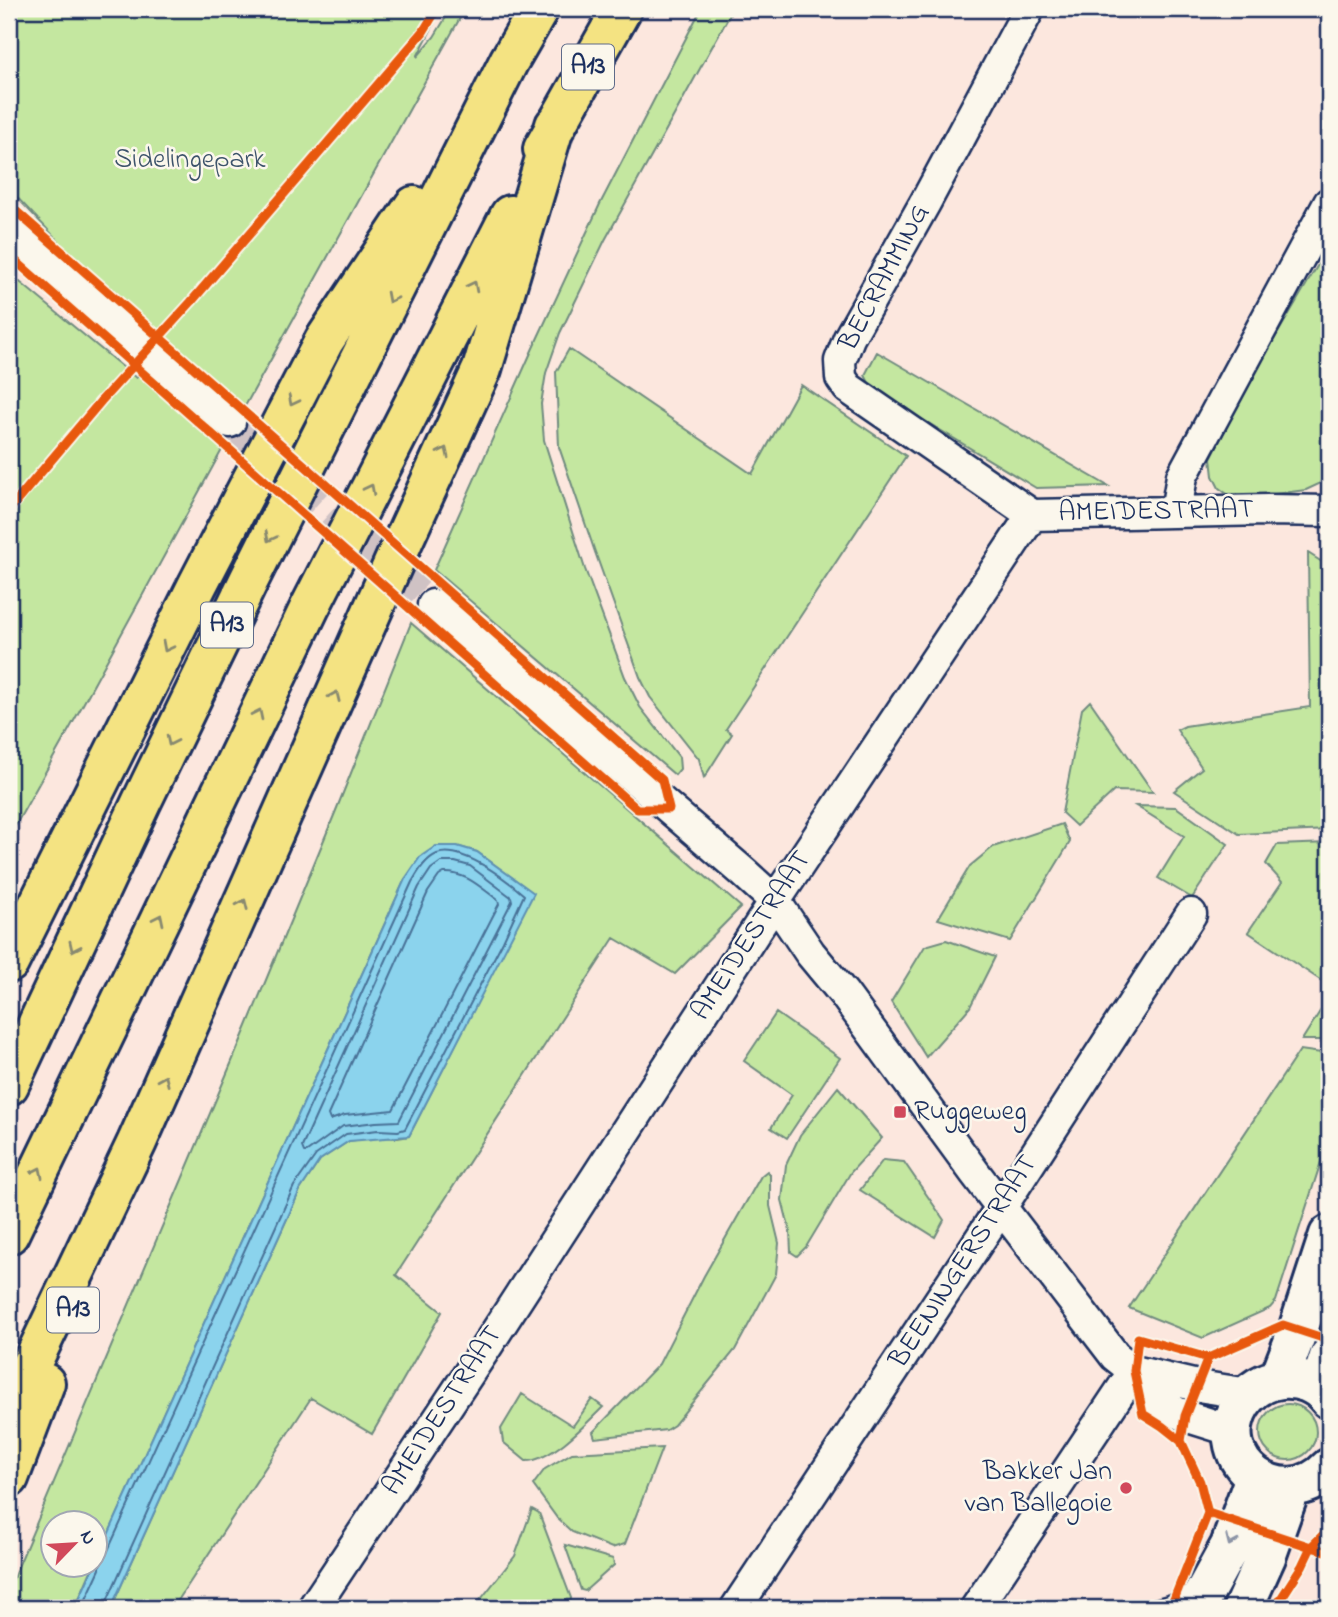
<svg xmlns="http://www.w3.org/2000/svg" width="1338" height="1617" font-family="'Indie Flower',sans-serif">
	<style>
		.green { fill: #c4e7a0; stroke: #708b7f; stroke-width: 2 }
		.water { fill: #8bd3ed; stroke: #5e91b4; stroke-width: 2 }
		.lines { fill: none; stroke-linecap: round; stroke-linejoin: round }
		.shore { stroke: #487197; stroke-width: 2 }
		.street-tunnel { stroke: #cfc2c4; stroke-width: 30; stroke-dasharray: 30 15; stroke-linecap: butt }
		.lane-casing { stroke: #1b2f5e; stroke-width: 19 }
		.street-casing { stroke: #1b2f5e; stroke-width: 35 }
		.secondary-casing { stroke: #1b2f5e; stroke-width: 44 }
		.highway-casing { stroke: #1b2f5e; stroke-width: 44 }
		.lane { stroke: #fbf7ec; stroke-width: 14 }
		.street { stroke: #fbf7ec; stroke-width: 30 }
		.secondary { stroke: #fbf7ec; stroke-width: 38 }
		.highway { stroke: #f4e382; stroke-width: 38 }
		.cycleway-casing { stroke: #fbf7ec; stroke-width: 13 }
		.cycleway { stroke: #e8590c; stroke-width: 9 }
		.oneway { stroke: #888970 }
		.oneway2 { stroke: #8b93a5 }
		.poi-dot { fill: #d1495b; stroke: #fbf7ec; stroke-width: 2.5 }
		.labels { text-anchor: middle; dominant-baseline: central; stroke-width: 5; stroke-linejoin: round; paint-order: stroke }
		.shield { fill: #fbf7ec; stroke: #5e6b89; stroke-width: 2 }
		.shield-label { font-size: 26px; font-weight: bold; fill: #1b2f5e }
		.park-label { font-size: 28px; fill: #3d546b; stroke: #fbf7ec }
		.street-label { font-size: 28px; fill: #1b2f5e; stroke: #fbf7ec }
		.poi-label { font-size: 28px; fill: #1b2f5e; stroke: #fbf7ec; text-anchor: start }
	</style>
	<rect width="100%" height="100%" fill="#fce7de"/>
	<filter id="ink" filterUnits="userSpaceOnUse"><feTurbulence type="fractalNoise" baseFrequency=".0143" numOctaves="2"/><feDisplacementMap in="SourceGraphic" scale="14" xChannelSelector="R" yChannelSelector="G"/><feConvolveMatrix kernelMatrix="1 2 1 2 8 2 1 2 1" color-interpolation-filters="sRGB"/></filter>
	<g filter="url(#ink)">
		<!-- green -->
		<path class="green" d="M9 9H442L417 57 434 37 451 9H465L244 408 236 402 215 441 223 448 70 728 9 837V273L136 378 139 376 191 421 204 394 9 189Z
			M701 9H733L605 240 560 333 546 373 541 404 544 440 585 569 625 677 640 707 679 757 680 769 675 775 434 570 533 348 600 204Z
			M1329 246V472L1319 484 1306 490 1250 497 1230 496 1219 488 1213 476 1211 458 1248 384Z
			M569 349 752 474 801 385 906 456 726 729 732 734 704 778 699 759 650 697 640 677 595 552 559 447 556 372Z
			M877 352 1108 486 1036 488 872 389 865 375Z
			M1308 553 1322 562 1329 726V830L1239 834 1174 791 1202 768 1177 730 1185 726 1310 707Z
			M411 623 741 907 675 974 614 938 396 1275 442 1312 372 1434 311 1398 173 1608H111L300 1190 320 1160 349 1141 378 1137 398 1138 409 1136 533 893 477 852 457 846 405 879 95 1564 94 1522H52V1564H94L75 1608H9V1588L247 1026 337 808Z
			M1090 701 1153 792 1114 791 1076 826 1062 813 1082 709Z
			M1136 806 1176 807 1228 844 1192 898 1158 878 1184 836Z
			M1062 824 1070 842 1010 941 938 919 970 866 993 847Z
			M1329 843V986L1248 932 1282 882 1266 864 1277 845Z
			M946 940 995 957 970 1007 926 1057 891 1002 925 946Z
			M1329 997V1040H1302Z
			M776 1013 840 1058 787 1138 771 1128 792 1095 744 1061Z
			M1300 1050 1329 1054V1132L1328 1140 1276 1301 1270 1308 1203 1338 1129 1308Z
			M838 1087 882 1138 851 1172 806 1247 797 1256 791 1252 790 1231 782 1200 786 1165 800 1135Z
			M883 1160 904 1162 944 1220 935 1237 860 1190Z
			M767 1171 770 1174V1206L779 1243 776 1274 735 1350 674 1425 666 1430 595 1438 593 1432 659 1364 704 1276 761 1176Z
			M522 1394 573 1426 592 1399 603 1407C585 1425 551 1461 526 1461L503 1442 501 1429Z
			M1260 1432a28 28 0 1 1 56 0a28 28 0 1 1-56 0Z
			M662 1448 625 1544 612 1548 572 1532 557 1518 533 1485 545 1469 572 1453Z
			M532 1509 539 1513 571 1598 569 1608H474L515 1556Z
			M565 1545 613 1559 614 1565 585 1591 581 1590Z"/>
		<!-- water -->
		<path class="water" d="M436 846H457L477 852 534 893 409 1136 349 1141 320 1160 300 1190 111 1608H75L405 879 420 857Z"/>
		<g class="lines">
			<!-- shore -->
			<path class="shore" d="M441 862H455L470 866 511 897 512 901 399 1121 376 1122 343 1126 307 1152H304L302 1147 419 887 431 869Z
				M444 873C466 872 481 888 498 900L499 904 393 1110 345 1115 330 1120 328 1115 428 892 439 876Z
				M82 1608 100 1569V1564L104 1559 412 882C418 872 425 859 437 854 462 845 506 879 524 895L503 941 405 1129 398 1131 378 1130 346 1134 316 1155 294 1186 106 1603 105 1608"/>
			<!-- street-tunnel -->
			<path class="street-tunnel" d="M230 422 433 605"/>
			<defs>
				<path id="lane" d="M1152 1608 1173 1602 1196 1606"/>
				<path id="street" d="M1029 9 925 203 849 338 840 361 841 378 848 388 1032 515
					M9 229 230 422
					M1176 511 1182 476 1329 203
					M433 605 742 871 775 901 810 953 844 994 975 1173 1115 1356 1134 1371 1157 1403 1185 1416 1233 1431
					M1134 1371 1198 1386 1249 1394
					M313 1608 487 1346 775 901 1032 515 1268 510 1329 511
					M736 1608 1002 1206 1191 914
					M976 1608 1134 1371"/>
				<path id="secondary" d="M1279 1379 1298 1330 1329 1235
					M1319 1388 1329 1357
					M1329 1399C1318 1384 1299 1377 1281 1379 1265 1381 1250 1390 1241 1404 1207 1461 1283 1517 1329 1468
					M1196 1608 1230 1546 1255 1477
					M1243 1608 1266 1557 1291 1487"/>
				<path id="highway" d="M543 149 622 9
					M9 963 197 586 324 341 414 206
					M9 1085 141 803 249 580 509 61 539 9
					M9 1234 310 607 510 215
					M9 1411 137 1142 405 537 482 369 555 125
					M9 1478 45 1383"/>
			</defs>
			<!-- lane casing -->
			<use href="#lane" class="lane-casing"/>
			<!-- street casing -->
			<use href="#street" class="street-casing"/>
			<!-- secondary casing -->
			<use href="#secondary" class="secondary-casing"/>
			<!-- highway casing -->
			<use href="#highway" class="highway-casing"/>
			<!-- lane -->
			<use href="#lane" class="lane"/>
			<!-- street -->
			<use href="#street" class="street"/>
			<!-- secondary -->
			<use href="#secondary" class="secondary"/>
			<!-- highway -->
			<use href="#highway" class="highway"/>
			<defs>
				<path id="cycleway" d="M9 205 662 780 669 809H637L9 255
					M9 510 101 401 191 302 423 32 437 9
					M1329 1340 1283 1325 1208 1358 1185 1416 1181 1441 1200 1482 1208 1513 1311 1547 1329 1529
					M1181 1441 1162 1426 1143 1414 1134 1371 1138 1338 1208 1358
					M1170 1608 1173 1602 1208 1513
					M1275 1608 1302 1566 1311 1547 1329 1552"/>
			</defs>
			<!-- cycleway casing -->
			<use href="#cycleway" class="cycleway-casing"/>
			<!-- cycleway -->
			<use href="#cycleway" class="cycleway"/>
		</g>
		<!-- one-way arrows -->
		<defs><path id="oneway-chevron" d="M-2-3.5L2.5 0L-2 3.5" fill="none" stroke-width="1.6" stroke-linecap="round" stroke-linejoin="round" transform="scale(1.75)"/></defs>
		<g class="oneway">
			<use href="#oneway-chevron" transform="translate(473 286) rotate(-63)"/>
			<use href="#oneway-chevron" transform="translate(391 298) rotate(117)"/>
			<use href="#oneway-chevron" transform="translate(293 401) rotate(117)"/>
			<use href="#oneway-chevron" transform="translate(444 452) rotate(-65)"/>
			<use href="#oneway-chevron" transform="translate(370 489) rotate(-63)"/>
			<use href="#oneway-chevron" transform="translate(270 537) rotate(117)"/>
			<use href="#oneway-chevron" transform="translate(167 647) rotate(117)"/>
			<use href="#oneway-chevron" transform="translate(335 696) rotate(-66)"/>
			<use href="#oneway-chevron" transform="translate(258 714) rotate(-64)"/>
			<use href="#oneway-chevron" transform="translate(171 741) rotate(116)"/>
			<use href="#oneway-chevron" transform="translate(243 904) rotate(-66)"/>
			<use href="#oneway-chevron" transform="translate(159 919) rotate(-64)"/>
			<use href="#oneway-chevron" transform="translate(74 947) rotate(115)"/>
			<use href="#oneway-chevron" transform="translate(164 1080) rotate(-66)"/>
			<use href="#oneway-chevron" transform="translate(38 1172) rotate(-64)"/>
		</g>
		<use class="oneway2" href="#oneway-chevron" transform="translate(1231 1541) rotate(114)"/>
	</g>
	<!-- markers -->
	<g class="poi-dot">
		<rect x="893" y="1105" width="14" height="14" rx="3.5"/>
		<circle cx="1126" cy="1488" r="7"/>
	</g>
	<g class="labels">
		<!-- shield labels -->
		<g class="shield">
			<rect x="562" y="44.5" width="52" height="45" rx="5"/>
			<rect x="201" y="602.5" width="52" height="45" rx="5"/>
			<rect x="47" y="1287.5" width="52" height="45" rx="5"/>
		</g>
		<g class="shield-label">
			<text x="588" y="67">A13</text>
			<text x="227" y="625">A13</text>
			<text x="73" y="1310">A13</text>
		</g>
		<!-- park labels -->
		<g class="park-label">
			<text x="190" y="160">Sidelingepark</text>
		</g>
		<!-- street labels -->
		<g class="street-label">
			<text transform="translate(885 278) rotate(-62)">BECRAMMING</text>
			<text transform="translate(1156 512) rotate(-1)">AMEIDESTRAAT</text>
			<text transform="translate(752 936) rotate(-57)">AMEIDESTRAAT</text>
			<text transform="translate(964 1262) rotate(-57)">BEENINGERSTRAAT</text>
			<text transform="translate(443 1411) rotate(-57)">AMEIDESTRAAT</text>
		</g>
		<!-- poi labels -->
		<g class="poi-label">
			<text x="914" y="1112">Ruggeweg</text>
			<text x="1112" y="1472" text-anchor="end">Bakker Jan<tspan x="1112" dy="32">van Ballegoie</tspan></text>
		</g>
	</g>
	<!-- margin -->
	<rect width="1338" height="1617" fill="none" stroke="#fbf7ec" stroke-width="35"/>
	<rect x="18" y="18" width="1303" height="1582" fill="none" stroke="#1b2f5e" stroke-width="2.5" filter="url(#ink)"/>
	<!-- north arrow -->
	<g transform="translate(74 1544) rotate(65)"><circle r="33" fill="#fbf7ec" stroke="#a1a7b3" stroke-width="2"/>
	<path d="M0-5L12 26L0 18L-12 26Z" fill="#d1495b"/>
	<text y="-10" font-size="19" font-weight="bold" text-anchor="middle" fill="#1b2f5e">N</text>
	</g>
</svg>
